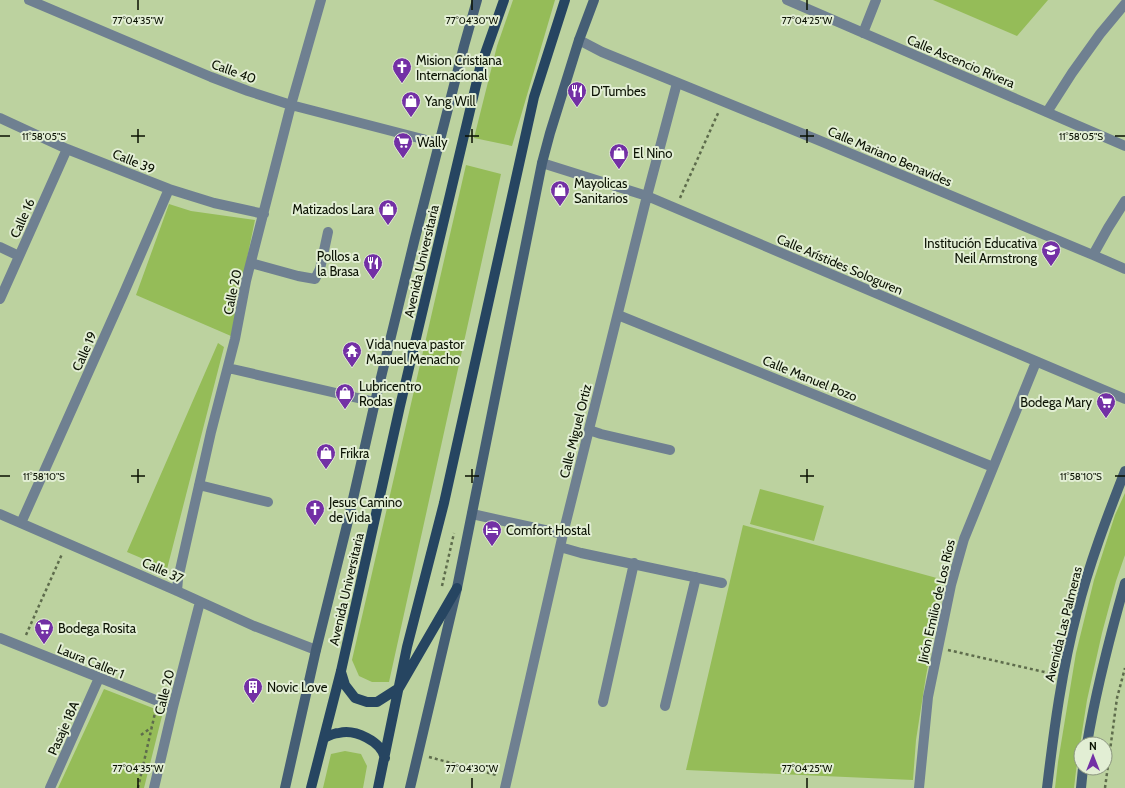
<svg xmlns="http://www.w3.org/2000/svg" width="1125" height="788" font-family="Cabin,sans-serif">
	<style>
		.green { fill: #95bc58 }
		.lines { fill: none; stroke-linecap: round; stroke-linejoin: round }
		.path { stroke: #5e6c4c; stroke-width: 2.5; stroke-dasharray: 3 3; stroke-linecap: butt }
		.minor { stroke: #6f8091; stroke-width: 10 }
		.secondary { stroke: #455e75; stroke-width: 10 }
		.primary { stroke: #264561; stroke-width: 10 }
		.ticks { fill: none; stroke: #0a1102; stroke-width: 1.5 }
		.labels { text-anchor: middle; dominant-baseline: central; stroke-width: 4; stroke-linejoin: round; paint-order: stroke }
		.poi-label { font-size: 13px; fill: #0a1102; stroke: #e2eed4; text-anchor: start }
		.street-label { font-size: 13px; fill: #0a1102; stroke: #e2eed4 }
		.ticks-label { font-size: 10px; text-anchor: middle; fill: #0a1102; stroke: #e2eed4; stroke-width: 4; stroke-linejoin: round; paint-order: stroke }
	</style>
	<rect width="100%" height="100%" fill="#bcd29f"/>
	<!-- green -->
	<path class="green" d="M513 0H555L512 146 474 138 497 46Z
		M933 0H1048L1017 36Z
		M466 165 501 174 389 682H372L359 676 352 660Z
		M169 204 191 211 255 220 231 336 136 295Z
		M218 343 224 347 167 569 127 552Z
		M760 489 824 506 814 541 750 524Z
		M1125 493V555L1116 581 1102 633 1087 700 1076 771 1074 788H1055L1058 762 1076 653 1094 580 1115 515Z
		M743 525 944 580 926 676 916 740 913 780 686 770Z
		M104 689 163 712 144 788H58Z
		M345 751 361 754 367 766 363 788H323L331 754Z"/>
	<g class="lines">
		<!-- path -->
		<path class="path" d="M680 198 719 111
			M442 586 454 533
			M26 635 62 554
			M948 650 1053 674
			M141 735 152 727
			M429 757 496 775
			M138 788 155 713
			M1105 788 1117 698 1125 668"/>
		<!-- minor -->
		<path class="minor" d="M29 0 211 77 248 91 291 105 438 143
			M787 0 1125 146
			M863 33 876 0
			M579 40 602 52 818 140 1093 255 1125 269
			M1047 112 1072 73 1100 34 1125 4
			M0 118 67 149 169 189 214 203 264 214
			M542 163 647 196 1125 399
			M0 247 19 256
			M1093 255 1108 228 1125 201
			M251 263 298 276 315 279 320 269 328 232
			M0 299 67 149
			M618 315 993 467
			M228 368 375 402
			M589 430 601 434 670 450
			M199 485 268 502
			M0 514 177 591 254 626 316 650
			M472 514 563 534
			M21 523 123 295 169 189
			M560 547 581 553 722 583
			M177 591 178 579 211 432 235 339 246 281 291 105 321 0
			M0 638 173 707
			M603 702 634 563
			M665 706 696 577
			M50 788 99 678
			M154 788 173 707 200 602
			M505 788 563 534 647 196 677 83
			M919 788 928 697 951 585 964 539 1036 362"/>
		<!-- secondary -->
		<path class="secondary" d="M1087 744C1096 689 1110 636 1125 583
			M285 788 316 650 348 521 375 402 415 238 464 46 477 0
			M410 788 457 588 542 163 550 133 579 40 594 0
			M1047 788C1054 729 1062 669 1077 612 1089 564 1107 517 1125 471
			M1081 788 1083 768"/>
		<!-- primary -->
		<path class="primary" d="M341 672 345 685 355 698 367 702H377L399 688 457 588
			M324 738C328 736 334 733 339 733 355 729 381 741 385 758
			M311 788 341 671 400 406 480 68 504 0
			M378 788 407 647 444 503 534 97 565 0"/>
	</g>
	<!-- ticks -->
	<path class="ticks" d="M138 0V10M472 0V10M807 0V10M138 129V143M472 129V143M807 129V143M0 136H10M131 136H145M465 136H479M800 136H814M1115 136H1125M138 469V483M472 469V483M807 469V483M0 476H10M131 476H145M465 476H479M800 476H814M1115 476H1125M138 778V788M472 778V788M807 778V788"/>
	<!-- icons -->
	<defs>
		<symbol id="church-pin" viewBox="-11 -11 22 30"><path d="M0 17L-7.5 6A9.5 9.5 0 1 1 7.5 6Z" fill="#7330a5" stroke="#e2eed4"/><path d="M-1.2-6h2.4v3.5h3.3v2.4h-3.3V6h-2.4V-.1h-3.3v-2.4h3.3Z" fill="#fff"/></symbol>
		<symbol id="restaurant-pin" viewBox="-11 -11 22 30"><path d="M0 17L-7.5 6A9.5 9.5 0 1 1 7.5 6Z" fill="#7330a5" stroke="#e2eed4"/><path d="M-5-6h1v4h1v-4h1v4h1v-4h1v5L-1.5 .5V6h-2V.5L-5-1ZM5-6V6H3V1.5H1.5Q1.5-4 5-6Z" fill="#fff"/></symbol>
		<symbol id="shop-pin" viewBox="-11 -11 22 30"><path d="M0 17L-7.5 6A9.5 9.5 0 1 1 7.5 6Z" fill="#7330a5" stroke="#e2eed4"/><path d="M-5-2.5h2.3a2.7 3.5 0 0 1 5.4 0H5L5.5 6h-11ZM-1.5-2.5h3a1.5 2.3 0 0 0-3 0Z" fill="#fff"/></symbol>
		<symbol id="supermarket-pin" viewBox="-11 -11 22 30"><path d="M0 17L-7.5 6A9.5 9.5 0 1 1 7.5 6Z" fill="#7330a5" stroke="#e2eed4"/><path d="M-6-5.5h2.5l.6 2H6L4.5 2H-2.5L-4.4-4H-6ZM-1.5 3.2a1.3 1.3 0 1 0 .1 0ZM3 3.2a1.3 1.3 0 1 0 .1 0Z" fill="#fff"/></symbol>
		<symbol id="school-pin" viewBox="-11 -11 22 30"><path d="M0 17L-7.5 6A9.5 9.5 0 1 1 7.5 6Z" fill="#7330a5" stroke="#e2eed4"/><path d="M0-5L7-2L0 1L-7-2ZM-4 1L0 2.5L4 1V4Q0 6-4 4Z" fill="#fff"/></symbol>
		<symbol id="temple-pin" viewBox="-11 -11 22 30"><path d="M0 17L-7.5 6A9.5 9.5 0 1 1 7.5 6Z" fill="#7330a5" stroke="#e2eed4"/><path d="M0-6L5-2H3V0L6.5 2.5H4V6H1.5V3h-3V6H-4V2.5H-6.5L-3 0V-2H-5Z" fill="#fff"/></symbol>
		<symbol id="hotel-pin" viewBox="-11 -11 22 30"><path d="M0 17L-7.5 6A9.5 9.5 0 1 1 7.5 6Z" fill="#7330a5" stroke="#e2eed4"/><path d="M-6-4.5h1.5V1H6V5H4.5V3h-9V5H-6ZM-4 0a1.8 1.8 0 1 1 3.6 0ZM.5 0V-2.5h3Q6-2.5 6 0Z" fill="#fff"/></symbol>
		<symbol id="building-pin" viewBox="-11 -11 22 30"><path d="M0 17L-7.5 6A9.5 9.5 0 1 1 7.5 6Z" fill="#7330a5" stroke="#e2eed4"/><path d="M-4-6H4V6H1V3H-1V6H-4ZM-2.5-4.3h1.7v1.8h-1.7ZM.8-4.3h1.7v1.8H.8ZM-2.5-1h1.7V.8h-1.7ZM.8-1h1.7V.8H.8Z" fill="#fff"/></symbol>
	</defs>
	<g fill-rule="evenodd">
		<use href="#church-pin" x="391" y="56" width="22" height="30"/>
		<use href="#restaurant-pin" x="566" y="80" width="22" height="30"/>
		<use href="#shop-pin" x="400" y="90" width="22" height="30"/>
		<use href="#supermarket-pin" x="392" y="131" width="22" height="30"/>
		<use href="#shop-pin" x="608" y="142" width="22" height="30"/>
		<use href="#shop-pin" x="549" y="179" width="22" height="30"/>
		<use href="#shop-pin" x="377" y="198" width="22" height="30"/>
		<use href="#school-pin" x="1040" y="239" width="22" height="30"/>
		<use href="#restaurant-pin" x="362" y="252" width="22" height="30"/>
		<use href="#temple-pin" x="341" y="340" width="22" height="30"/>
		<use href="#shop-pin" x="334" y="382" width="22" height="30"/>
		<use href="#supermarket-pin" x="1095" y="391" width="22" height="30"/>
		<use href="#shop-pin" x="315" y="442" width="22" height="30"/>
		<use href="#church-pin" x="304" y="498" width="22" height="30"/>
		<use href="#hotel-pin" x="481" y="519" width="22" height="30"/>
		<use href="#supermarket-pin" x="33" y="617" width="22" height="30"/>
		<use href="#building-pin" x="242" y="676" width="22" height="30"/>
	</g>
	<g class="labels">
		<!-- poi labels -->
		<g class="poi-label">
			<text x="416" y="60">Mision Cristiana<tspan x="416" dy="15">Internacíonal</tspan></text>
			<text x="591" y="91">D'Tumbes</text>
			<text x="425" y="101">Yang Will</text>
			<text x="417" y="142">Wally</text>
			<text x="633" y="153">El Nino</text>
			<text x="574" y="183">Mayolicas<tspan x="574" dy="15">Sanitarios</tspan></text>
			<text x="374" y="209" text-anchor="end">Matizados Lara</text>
			<text x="1037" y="243" text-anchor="end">Institución Educativa<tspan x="1037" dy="15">Neil Armstrong</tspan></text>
			<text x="359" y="256" text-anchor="end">Pollos a<tspan x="359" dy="15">la Brasa</tspan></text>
			<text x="366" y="344">Vida nueva pastor<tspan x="366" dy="15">Manuel Menacho</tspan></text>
			<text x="359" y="386">Lubricentro<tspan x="359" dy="15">Rodas</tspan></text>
			<text x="1092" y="402" text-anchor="end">Bodega Mary</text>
			<text x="340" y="453">Frikra</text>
			<text x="329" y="502">Jesus Camino<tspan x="329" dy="15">de Vida</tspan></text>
			<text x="506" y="530">Comfort Hostal</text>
			<text x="58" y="628">Bodega Rosita</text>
			<text x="267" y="687">Novic Love</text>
		</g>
		<!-- street labels -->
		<g class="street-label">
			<text transform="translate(961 61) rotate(23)">Calle Ascencio Rivera</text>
			<text transform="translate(234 71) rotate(20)">Calle 40</text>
			<text transform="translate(890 156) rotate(23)">Calle Mariano Benavides</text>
			<text transform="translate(134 161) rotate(22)">Calle 39</text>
			<text transform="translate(22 218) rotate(-66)">Calle 16</text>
			<text transform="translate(421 261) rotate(-77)">Avenida Universitaria</text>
			<text transform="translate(840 264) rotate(23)">Calle Arístides Sologuren</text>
			<text transform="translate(232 292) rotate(-78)">Calle 20</text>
			<text transform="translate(84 351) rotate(-66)">Calle 19</text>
			<text transform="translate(810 378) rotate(22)">Calle Manuel Pozo</text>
			<text transform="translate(575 431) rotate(-76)">Calle Miguel Ortiz</text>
			<text transform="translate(163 570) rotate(24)">Calle 37</text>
			<text transform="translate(346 589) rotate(-77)">Avenida Universitaria</text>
			<text transform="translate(936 601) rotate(-77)">Jirón Emilio de Los Ríos</text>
			<text transform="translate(1063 624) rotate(-76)">Avenida Las Palmeras</text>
			<text transform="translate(91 661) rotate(22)">Laura Caller 1</text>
			<text transform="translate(164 692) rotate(-76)">Calle 20</text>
			<text transform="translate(63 728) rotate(-66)">Pasaje 18A</text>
		</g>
	</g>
	<g class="ticks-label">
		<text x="138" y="24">77°04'35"W</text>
		<text x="472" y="24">77°04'30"W</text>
		<text x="807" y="24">77°04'25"W</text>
		<text x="44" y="140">11°58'05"S</text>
		<text x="1081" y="140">11°58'05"S</text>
		<text x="44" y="480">11°58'10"S</text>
		<text x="1081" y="480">11°58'10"S</text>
		<text x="138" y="772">77°04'35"W</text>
		<text x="472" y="772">77°04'30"W</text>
		<text x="807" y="772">77°04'25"W</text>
	</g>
	<!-- north arrow -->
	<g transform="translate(1093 756)"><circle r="19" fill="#e2eed4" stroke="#8c9680"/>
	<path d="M0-3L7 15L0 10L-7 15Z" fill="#7330a5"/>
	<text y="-6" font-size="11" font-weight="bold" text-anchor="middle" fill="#0a1102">N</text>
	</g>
</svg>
